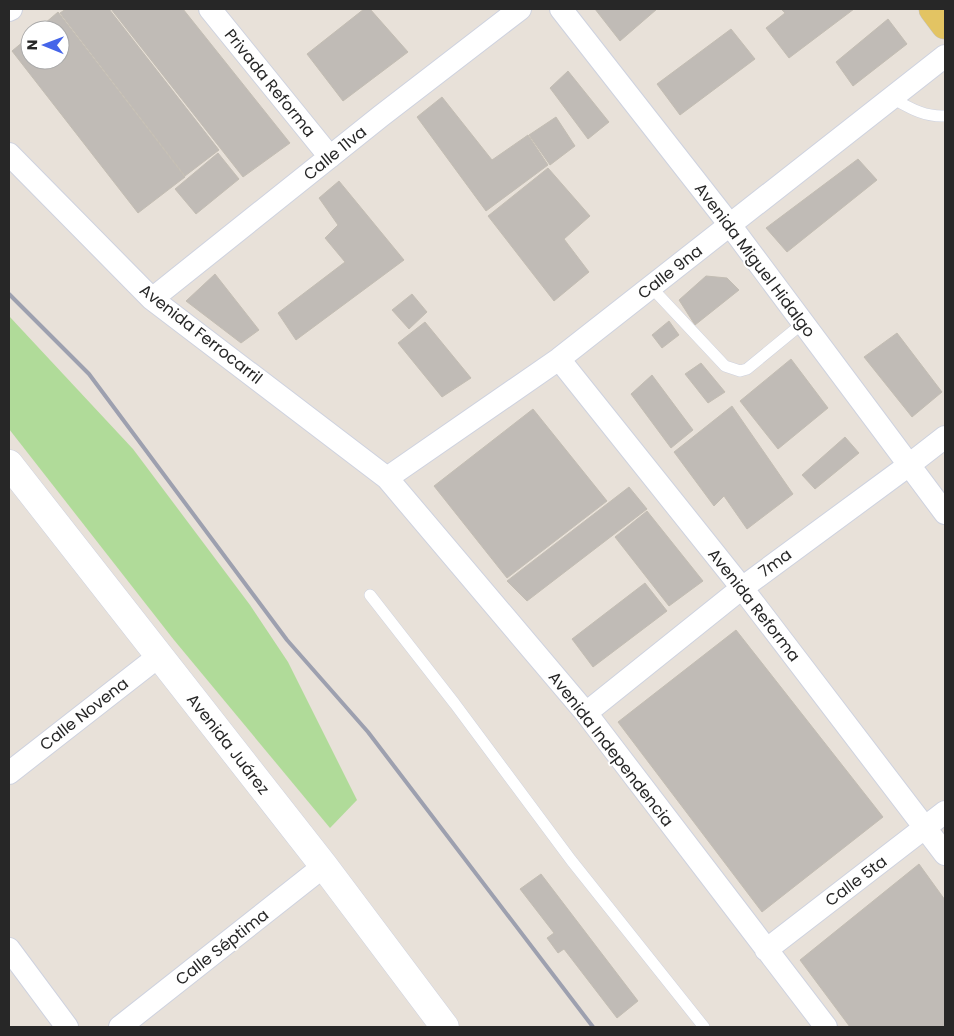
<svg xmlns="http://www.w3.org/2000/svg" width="954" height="1036" font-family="Poppins,sans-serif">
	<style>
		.green { fill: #b0db99 }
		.building { fill: #c0bbb6; stroke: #c3bdb3 }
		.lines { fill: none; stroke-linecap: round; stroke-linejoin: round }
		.service-casing { stroke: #ced2df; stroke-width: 12 }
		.minor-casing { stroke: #ced2df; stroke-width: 24 }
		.tertiary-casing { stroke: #ced2df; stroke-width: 29 }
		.primary-casing { stroke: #c3c3c3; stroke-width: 29 }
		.service { stroke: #fff; stroke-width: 11 }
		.minor { stroke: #fff; stroke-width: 22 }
		.tertiary { stroke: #fff; stroke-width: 28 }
		.primary { stroke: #e3c463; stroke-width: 28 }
		.rail { stroke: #9da0af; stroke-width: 4 }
		.labels { text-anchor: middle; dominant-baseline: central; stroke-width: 4; stroke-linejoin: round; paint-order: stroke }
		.street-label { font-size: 16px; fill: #272727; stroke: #fff }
	</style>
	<rect width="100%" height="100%" fill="#e8e1d9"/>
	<!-- green -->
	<path class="green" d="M9 316 133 449 250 605 288 662 357 800 330 828 174 640 9 429Z"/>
	<!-- building -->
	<path class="building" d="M66 9H109L219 150 185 176 60 13Z
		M111 9H183L290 143 243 177Z
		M364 9H370L408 52 343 101 307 54Z
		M595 9H657L620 41Z
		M781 9H854L789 58 766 28 785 13Z
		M58 12 185 177 138 213 12 51 30 36V60H60V30H37Z
		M888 19 907 44 853 86 836 62Z
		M731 29 755 59 680 115 657 84Z
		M568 71 609 122 588 139 550 88Z
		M442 97 492 160 528 135 548 165 486 211 417 117Z
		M556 117 575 146 550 165 529 135Z
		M218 153 239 179 196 214 175 189Z
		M858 159 877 180 787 252 766 228Z
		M548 168 590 216 564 239 589 272 554 301 488 216Z
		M339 181 404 260 296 340 278 313 345 262 325 238 338 225 319 198Z
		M215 274 259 330 241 343 186 301Z
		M706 276 727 278 739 290 695 325 679 300Z
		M412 294 427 312 409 329 392 310Z
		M669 321 679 335 662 348 652 335Z
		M425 322 471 378 442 397 398 343Z
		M897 333 942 392 912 417 864 357Z
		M791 359 828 408 778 449 740 401Z
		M701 363 725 392 708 403 685 374Z
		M652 375 693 430 671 448 631 394Z
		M732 406 793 494 747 529 724 496 714 506 674 452Z
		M533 409 607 501 507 578 434 486Z
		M845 437 859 453 815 489 802 475Z
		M629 487 647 509 527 601 507 581Z
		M647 511 703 581 669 606 615 537Z
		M645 583 667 611 593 667 572 639Z
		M736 630 883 817 762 912 618 722Z
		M919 864 945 900V1027H850L800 960Z
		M541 874 638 1001 617 1018 564 949 558 953 547 938 554 933 520 889Z"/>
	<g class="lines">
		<defs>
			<path id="service" d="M892 98C910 108 924 117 945 116
				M651 287 725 366 740 371 747 369 803 323
				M370 595 455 704 571 860 704 1027"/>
			<path id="minor" d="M210 9 330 157
				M561 9 730 225 945 513
				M9 10 11 9
				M9 154 152 299 387 478 586 713 826 1027
				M152 299 381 116 520 9
				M559 359 742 588 945 854
				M387 478 559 359 945 56
				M586 713 742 588 909 465 945 437
				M9 773 159 656
				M9 949 67 1027
				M766 950 945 812
				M120 1027 324 866"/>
			<path id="tertiary" d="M9 464 324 866 445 1027"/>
			<path id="primary" d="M933 9 945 25"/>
		</defs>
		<!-- service casing -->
		<use href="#service" class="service-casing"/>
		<!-- minor casing -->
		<use href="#minor" class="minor-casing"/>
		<!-- tertiary casing -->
		<use href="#tertiary" class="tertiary-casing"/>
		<!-- primary casing -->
		<use href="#primary" class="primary-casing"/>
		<!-- service -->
		<use href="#service" class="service"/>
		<!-- minor -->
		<use href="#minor" class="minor"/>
		<!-- tertiary -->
		<use href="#tertiary" class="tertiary"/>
		<!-- primary -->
		<use href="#primary" class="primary"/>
		<!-- rail -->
		<path class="rail" d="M9 294 89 374 287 640 368 732 593 1027"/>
	</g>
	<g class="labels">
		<!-- street labels -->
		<g class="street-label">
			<text transform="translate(270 83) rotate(51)">Privada Reforma</text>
			<text transform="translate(335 153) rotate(-39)">Calle 11va</text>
			<text transform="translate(755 260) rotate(53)">Avenida Miguel Hidalgo</text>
			<text transform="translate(670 272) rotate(-38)">Calle 9na</text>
			<text transform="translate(201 334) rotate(38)">Avenida Ferrocarril</text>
			<text transform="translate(775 563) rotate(-36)">7ma</text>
			<text transform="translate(754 605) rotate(52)">Avenida Reforma</text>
			<text transform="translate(84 714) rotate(-38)">Calle Novena</text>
			<text transform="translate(228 744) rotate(52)">Avenida Juárez</text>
			<text transform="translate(611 749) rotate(52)">Avenida Independencia</text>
			<text transform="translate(856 881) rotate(-37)">Calle 5ta</text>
			<text transform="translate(222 947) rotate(-38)">Calle Séptima</text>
		</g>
	</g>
	<!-- border -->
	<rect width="954" height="1036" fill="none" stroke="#272727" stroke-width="20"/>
	<!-- north arrow -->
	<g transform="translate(45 45) rotate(271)"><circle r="24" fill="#ffffff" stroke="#a9a9a9"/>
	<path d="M0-4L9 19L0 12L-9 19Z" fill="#4565e9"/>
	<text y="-8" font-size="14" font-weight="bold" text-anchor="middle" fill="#272727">N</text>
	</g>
</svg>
